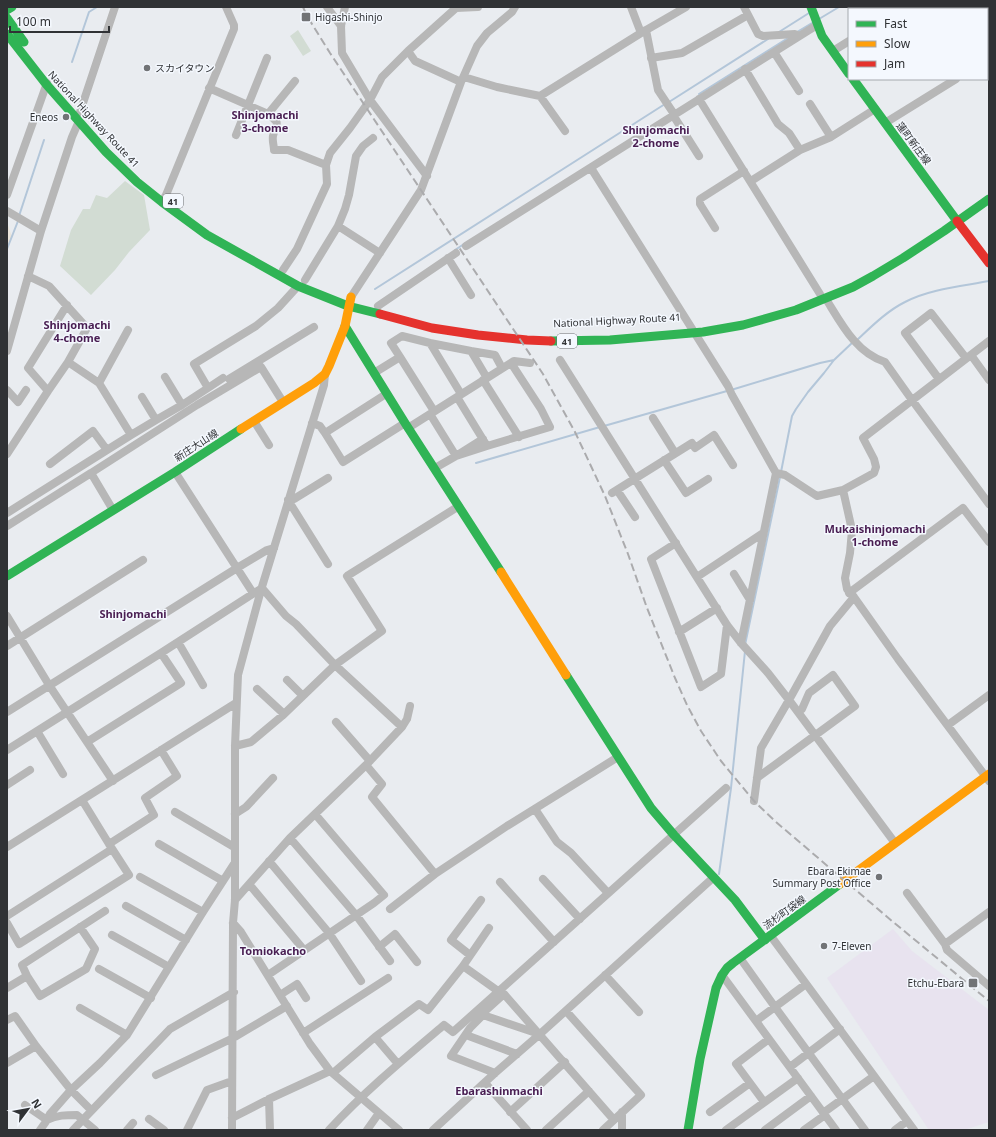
<svg xmlns="http://www.w3.org/2000/svg" width="996" height="1137" font-family="'Noto Sans','Noto Sans JP',sans-serif">
	<style>
		.industrial { fill: #e8e3ef }
		.education { fill: #eae5dc }
		.green { fill: #d2dcd3 }
		.lines { fill: none; stroke-linecap: round; stroke-linejoin: round }
		.stream { stroke: #b3c6d9; stroke-width: 2 }
		.street { stroke: #b7b7b7; stroke-width: 8 }
		.fast { stroke: #30b455; stroke-width: 9 }
		.slow { stroke: #ff9f0a; stroke-width: 9 }
		.jam { stroke: #e5322d; stroke-width: 9 }
		.rail { stroke: #ababad; stroke-width: 2; stroke-dasharray: 8 4; stroke-linecap: butt }
		.poi-dot { fill: #717376; stroke: #f4f8fe; stroke-width: 1.5 }
		.labels { text-anchor: middle; dominant-baseline: central; stroke-width: 3; stroke-linejoin: round; paint-order: stroke }
		.shield { fill: #f4f8fe; stroke: #6b6d71; stroke-width: 1 }
		.shield-label { font-size: 9px; font-weight: bold; fill: #303235 }
		.poi-label { font-size: 10px; fill: #303235; stroke: #f4f8fe; text-anchor: start }
		.street-label { font-size: 10px; fill: #303235; stroke: #f4f8fe }
		.neighbourhood-label { font-size: 11px; font-weight: bold; fill: #491e52; stroke: #f4f8fe }
	</style>
	<rect width="100%" height="100%" fill="#e9ecf0"/>
	<!-- industrial -->
	<path class="industrial" d="M893 929 912 951 989 1010V1122L964 1130H929L827 978Z"/>
	<!-- education -->
	<path class="education" d="M7 222 12 237 7 250Z"/>
	<!-- green -->
	<path class="green" d="M298 30 311 51 303 56 290 36Z
		M125 181 144 195 150 230 129 252 115 270 91 295 60 266 71 230 83 209H90L96 195 107 198Z"/>
	<g class="lines">
		<!-- stream -->
		<path class="stream" d="M819 19 839 7
			M779 32 809 13
			M797 32 812 23
			M72 62 89 12 97 7
			M699 94 788 38
			M669 102 768 39
			M19 216 44 140
			M7 249 18 221
			M455 250 464 244
			M375 289 665 104
			M857 340C872 326 887 311 905 302 929 289 963 286 989 281
			M731 390 820 363 834 360
			M604 426 727 391
			M476 463 600 427
			M781 472 792 416 796 409 808 392 824 373 834 360 853 342
			M745 645 780 477
			M719 874 731 788 745 651"/>
		<!-- street -->
		<path class="street" d="M327 7 341 26
			M345 7 341 26 342 53 370 100 427 176
			M631 7 641 33
			M744 7 758 34 763 36 795 34 799 36
			M898 9 902 7
			M646 30 658 90 674 114
			M408 51 415 61 461 82
			M833 51 849 41
			M774 52 799 91
			M651 58 682 53 748 15
			M987 59 989 58
			M745 69 778 124 789 133 800 150
			M464 77 497 87 540 96 641 33 686 7
			M209 88 268 114C282 125 276 122 273 136 272 140 274 146 274 150H288L326 165
			M540 96 565 131
			M699 99 820 294
			M810 104 831 137
			M80 112 115 7
			M268 114 295 81
			M673 115 699 156
			M885 123 956 79
			M236 135 267 58
			M373 138 363 146 356 156 349 195 345 209 338 226 380 253
			M591 168 728 386 732 395 776 473 741 643
			M751 181 800 150 831 137 875 109
			M7 195 47 83
			M162 202 166 195 234 29V25L226 7
			M7 211 41 231
			M715 228 700 204V199L744 171
			M466 246 817 25
			M448 258 471 295
			M283 270 297 249 327 184 326 165 330 153 350 128 370 100 382 77 408 51 456 8 478 7
			M28 276 49 286 87 328 68 362 99 383
			M305 280 338 226
			M351 297 421 190 461 82 477 46 487 33 512 12 515 7
			M826 299C841 323 856 353 885 362L912 400 989 504
			M67 305 28 368 48 391 68 362
			M378 306 456 253
			M128 330 99 383 131 435 156 420
			M430 343 471 351 487 378
			M7 351 41 231 72 137 79 121
			M471 351 495 355 502 368
			M971 355 989 380
			M400 357 391 343 402 336 430 343 461 394
			M560 360 727 625 741 643 768 673 789 700 895 843
			M374 373 400 357 434 411
			M165 377 182 405 208 388
			M223 378 208 388 194 364 256 326 278 308 298 286
			M229 379 314 327
			M939 379 905 333 931 313 966 358
			M483 380 519 437
			M7 390 18 402 26 390
			M386 394 325 433 343 462 405 423
			M142 397 156 420 182 405
			M457 397 487 446 550 427 541 409 511 363
			M430 414 456 456 435 468
			M653 418 675 453
			M254 421 269 445
			M312 423 320 426 325 433
			M408 428 514 361 530 363
			M483 439 456 456 487 446
			M7 454 48 391
			M664 460 686 493 708 479
			M50 464 93 431 107 450 131 435
			M175 472 253 593
			M91 473 197 405 261 367 283 402
			M776 473 785 475 817 496 843 490 874 473 876 467 874 459 863 438 989 341
			M328 478 294 499 288 500 328 564
			M617 490 635 517
			M843 490 852 530 850 553 845 578 847 589 854 597 898 659 989 781
			M612 493 692 443 695 448 714 435 733 465
			M7 513 107 450
			M7 526 91 473 113 510
			M676 543 651 559 701 687 721 674 727 625
			M734 574 750 600
			M697 577 763 533
			M849 593 963 508 989 542
			M7 616 49 685 113 781
			M679 632 717 608
			M178 642 203 685
			M7 646 143 560
			M287 680 303 696
			M257 689 284 714
			M7 712 237 568 267 550 274 548
			M336 722 370 761
			M948 725 989 695
			M37 731 63 774
			M87 742 181 683 161 653
			M235 746 251 742 282 716 335 665 382 631 347 576 459 506
			M7 750 161 653 262 588 286 616 296 624 335 665 402 727 407 719 410 706
			M367 764 402 727
			M757 778 855 706 833 675 809 693 802 709 798 712
			M7 785 30 770
			M754 801 761 748 789 700 830 626 854 597
			M535 809 557 842 571 853 608 893
			M175 812 234 847
			M235 814 246 807 273 778
			M290 838 356 915 390 961
			M109 844 154 815 145 798 177 776 161 750
			M159 844 223 881
			M7 847 236 703
			M269 861 329 933 361 981
			M140 877 203 912
			M543 879 580 919
			M500 882 554 942
			M249 884 304 950
			M907 893 945 944 947 950 989 986
			M235 900 290 838 366 765 382 784 372 797 435 874
			M126 906 186 940
			M390 909 435 874 507 826 618 757
			M7 916 112 849
			M7 923 19 944 129 875 109 844 82 800
			M233 923 241 932 310 1044 330 1071 399 1130
			M80 927 95 949 86 969 40 996 27 976 22 965 105 911
			M112 935 169 967
			M770 935 914 1130
			M945 944 989 912
			M379 947 395 934 417 962
			M470 955 451 940 481 900
			M740 958 775 1007 865 1130
			M463 966 489 928
			M99 969 151 998
			M268 975 374 903 384 895 315 814
			M605 975 639 1012
			M722 975 836 1130
			M7 988 27 976
			M280 995 297 984 306 998
			M80 1008 127 1035
			M566 1011 641 1095 603 1130
			M483 1015 539 1034
			M7 1020 15 1016 36 1046 71 1090 91 1110
			M756 1021 806 984
			M303 1033 388 978
			M466 1035 517 1054
			M375 1037 419 1004 428 1010 463 966 498 991
			M7 1063 36 1046
			M790 1067 840 1029
			M333 1073 375 1037 398 1064
			M495 1073 451 1056 470 1028 483 1015 484 1012 504 994 614 1120
			M156 1075 233 1038 287 1006
			M485 1083 527 1130
			M269 1099 270 1130
			M764 1102 736 1064 769 1039
			M25 1105 47 1120C57 1115 66 1115 77 1115L95 1130
			M510 1112 565 1062
			M622 1112V1130
			M710 1112 750 1083
			M823 1113 874 1076
			M232 1118 269 1099 330 1071
			M149 1119 164 1130
			M40 1130 45 1123 50 1114 71 1090 100 1063 127 1035 203 912 234 864
			M73 1130 170 1029 234 992
			M127 1130 133 1123
			M187 1130 207 1090 232 1081
			M232 1130 233 923 235 900V746L238 675 261 590 324 385 325 374
			M329 1130C364 1092 405 1058 444 1025L453 1032 726 788
			M367 1130 379 1113
			M433 1130 495 1073 540 1034 714 877
			M546 1130 589 1091
			M726 1130 798 1078
			M765 1130 811 1096
			M804 1130 825 1115
			M895 1130 907 1121"/>
		<!-- fast -->
		<path class="fast" d="M811 7 822 36 849 74
			M7 10 12 7
			M7 18 24 42
			M7 34 46 84 106 152 137 182 162 202 207 235 298 286 348 306 380 314
			M853 79 957 221
			M345 326 405 423 501 572
			M551 341 610 340 703 332 743 325 796 310 853 287 873 276 903 258 944 231 989 199
			M7 576 175 472 241 429
			M566 675 651 808 674 835 735 900 765 940
			M688 1130 700 1059 716 988 722 975 727 968 733 963 840 884"/>
		<!-- slow -->
		<path class="slow" d="M241 429 314 383 325 374 329 366 345 326 351 297
			M501 572 566 675
			M840 884 989 774"/>
		<!-- jam -->
		<path class="jam" d="M957 221 989 263
			M380 314 432 328 478 335 527 340 551 341"/>
		<!-- rail -->
		<path class="rail" d="M303 7 307 16 330 53 543 374 575 432 605 496 628 554 647 608 675 678 687 705 701 731 721 761 754 801 776 822 892 921 989 1001"/>
	</g>
	<!-- markers -->
	<g class="poi-dot">
		<rect x="301" y="12" width="10" height="10" rx="2"/>
		<circle cx="147" cy="68" r="4"/>
		<circle cx="66" cy="117" r="4"/>
		<circle cx="879" cy="877" r="4"/>
		<circle cx="824" cy="946" r="4"/>
		<rect x="968" y="978" width="10" height="10" rx="2"/>
	</g>
	<g class="labels">
		<!-- shield labels -->
		<g class="shield">
			<rect x="163" y="194" width="20" height="14" rx="3"/>
			<rect x="557" y="334" width="20" height="14" rx="3"/>
		</g>
		<g class="shield-label">
			<text x="173" y="201">41</text>
			<text x="567" y="341">41</text>
		</g>
		<!-- poi labels -->
		<g class="poi-label">
			<text x="315" y="17">Higashi-Shinjo</text>
			<text x="155" y="68">スカイタウン</text>
			<text x="58" y="117" text-anchor="end">Eneos</text>
			<text x="871" y="871" text-anchor="end">Ebara Ekimae<tspan x="871" dy="12">Summary Post Office</tspan></text>
			<text x="832" y="946">7-Eleven</text>
			<text x="964" y="983" text-anchor="end">Etchu-Ebara</text>
		</g>
		<!-- street labels -->
		<g class="street-label">
			<text transform="translate(94 119) rotate(47)">National Highway Route 41</text>
			<text transform="translate(914 143) rotate(53)">蓮町新庄線</text>
			<text transform="translate(617 320) rotate(-3)">National Highway Route 41</text>
			<text transform="translate(196 445) rotate(-33)">新庄大山線</text>
			<text transform="translate(784 912) rotate(-36)">流杉町袋線</text>
		</g>
		<!-- neighbourhood labels -->
		<g class="neighbourhood-label">
			<text x="265" y="114">Shinjomachi<tspan x="265" dy="13">3-chome</tspan></text>
			<text x="656" y="129">Shinjomachi<tspan x="656" dy="13">2-chome</tspan></text>
			<text x="77" y="324">Shinjomachi<tspan x="77" dy="13">4-chome</tspan></text>
			<text x="875" y="528">Mukaishinjomachi<tspan x="875" dy="13">1-chome</tspan></text>
			<text x="133" y="613">Shinjomachi</text>
			<text x="273" y="950">Tomiokacho</text>
			<text x="499" y="1090">Ebarashinmachi</text>
		</g>
	</g>
	<!-- border -->
	<rect width="996" height="1137" fill="none" stroke="#303235" stroke-width="16"/>
	<!-- legend -->
	<rect x="848" y="8" width="140" height="72" fill="#f4f8fe" stroke="#a6a9ae"/>
	<rect x="856" y="21" width="20" height="6" fill="#30b455" stroke="#a6a9ae"/>
	<text x="884" y="28" font-size="12" fill="#303235">Fast</text>
	<rect x="856" y="41" width="20" height="6" fill="#ff9f0a" stroke="#a6a9ae"/>
	<text x="884" y="48" font-size="12" fill="#303235">Slow</text>
	<rect x="856" y="61" width="20" height="6" fill="#e5322d" stroke="#a6a9ae"/>
	<text x="884" y="68" font-size="12" fill="#303235">Jam</text>
	<!-- north arrow -->
	<g transform="translate(28 1109) rotate(58)" stroke="#f4f8fe" stroke-width="3" paint-order="stroke">
	<path d="M0-3L7 15L0 10L-7 15Z" fill="#303235"/>
	<text y="-6" font-size="11" font-weight="bold" text-anchor="middle" fill="#303235">N</text>
	</g>
	<!-- scale -->
	<path d="M10 26v6h99v-6" fill="none" stroke="#303235" stroke-width="2"/>
	<text x="16" y="26" font-size="12" fill="#303235" stroke="#f4f8fe" stroke-width="3" paint-order="stroke">100 m</text>
</svg>
